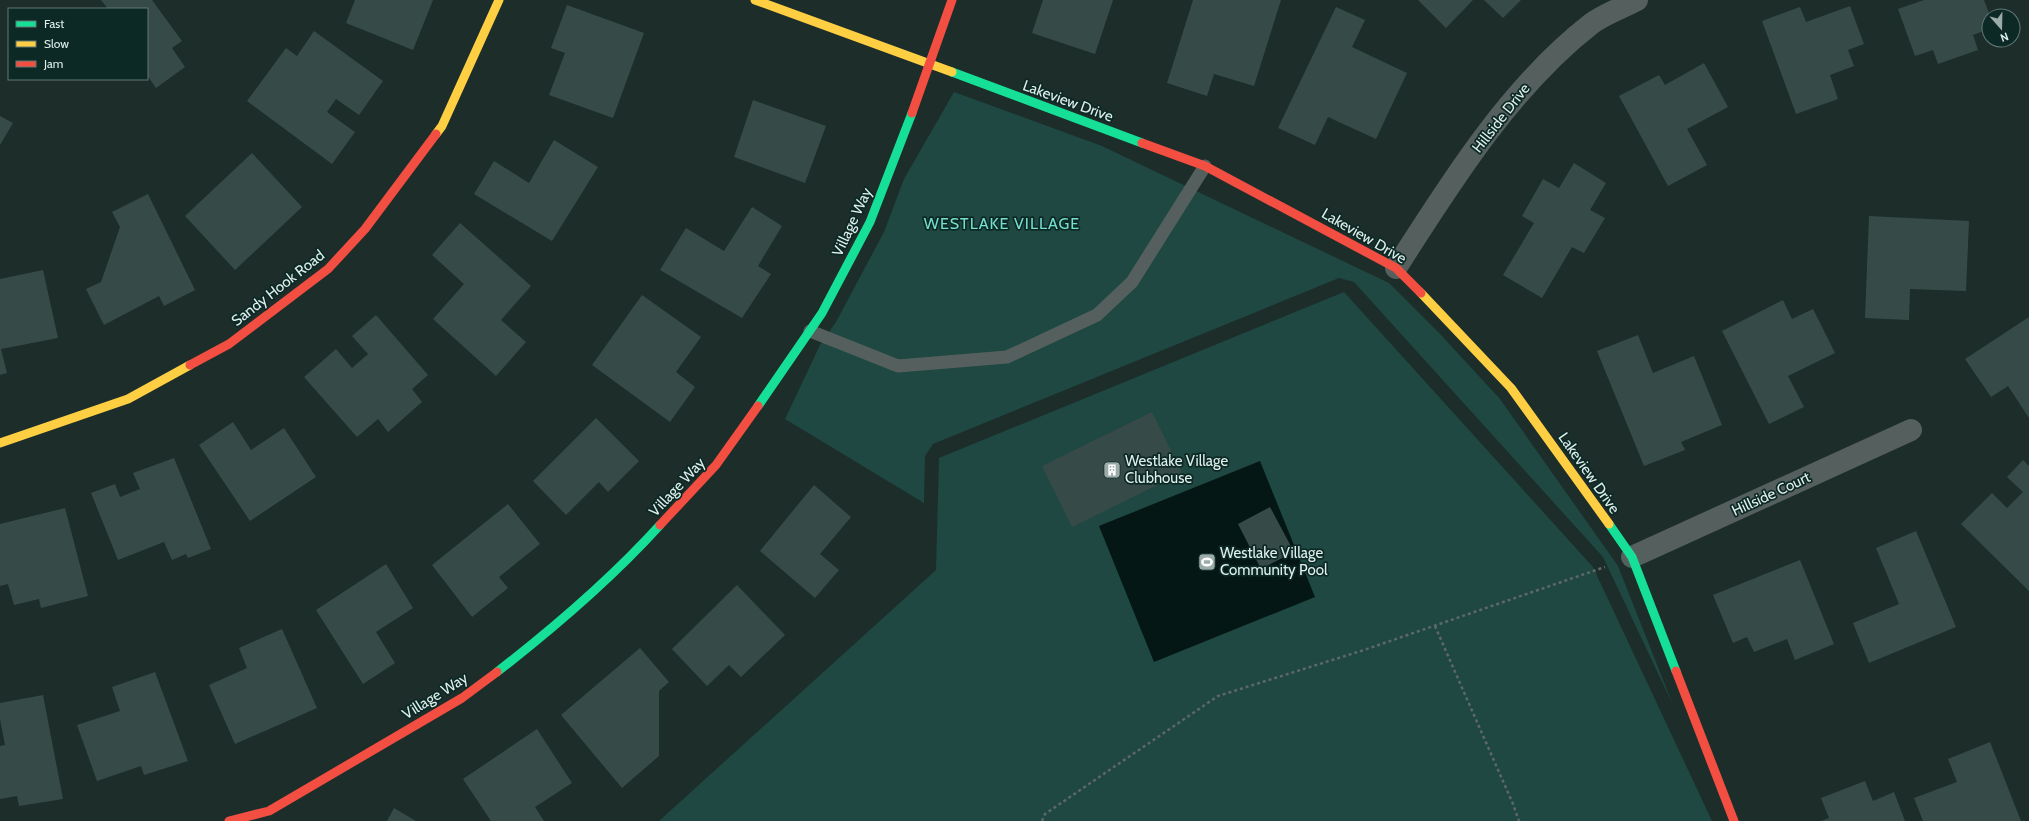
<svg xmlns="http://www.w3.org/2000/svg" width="2029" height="821" font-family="Cabin,sans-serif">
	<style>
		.green { fill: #1f4842 }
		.water { fill: #041714 }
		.building { fill: #364b48 }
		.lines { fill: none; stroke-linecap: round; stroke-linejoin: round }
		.path { stroke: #5e6866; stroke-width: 2.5; stroke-dasharray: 3 3; stroke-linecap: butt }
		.lane { stroke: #55605e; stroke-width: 13 }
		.street { stroke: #55605e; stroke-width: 22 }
		.fast { stroke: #16e098; stroke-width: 9 }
		.slow { stroke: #ffcf43; stroke-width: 9 }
		.jam { stroke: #f24e42; stroke-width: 9 }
		.labels { text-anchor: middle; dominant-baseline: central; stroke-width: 3.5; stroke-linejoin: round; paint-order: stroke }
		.street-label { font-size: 15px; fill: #dfefec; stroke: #0c2925 }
		.poi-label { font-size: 15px; fill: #dfefec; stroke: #0c2925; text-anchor: start }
		.neighbourhood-label { font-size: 16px; letter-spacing: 1px; fill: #76decf; stroke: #0c2925 }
	</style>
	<rect width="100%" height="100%" fill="#1c2d2a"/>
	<!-- green -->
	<path class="green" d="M954 92 1102 146 1389 283 1442 336 1500 399 1618 566 1673 705 1603 557 1354 282 1339 278 933 444 925 456 924 503 785 419 820 345 836 322 884 232 904 179Z
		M1344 292 1593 567 1712 821H659L936 570 939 458Z"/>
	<!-- water -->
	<path class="water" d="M1260 461 1315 597 1154 662 1099 526Z"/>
	<!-- building -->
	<path class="building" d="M101 0H152L182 41 172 48 185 67 156 88 147 75V9H108Z
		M355 0H433L413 50 346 23Z
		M1043 0H1113L1095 54 1032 33Z
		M1193 0H1281L1254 86 1214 74 1207 96 1167 83Z
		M1418 0H1473L1446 28Z
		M1484 0H1521L1503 18Z
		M1924 0H1984L1990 16 1989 29 1973 35 1978 50 1938 64 1933 50 1915 56 1898 9Z
		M567 5 644 33 613 118 549 95 565 53 551 48Z
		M1850 6 1864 44 1848 50 1854 66 1830 75 1838 99 1796 114 1762 21 1800 7 1806 22Z
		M1336 7 1365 20 1352 47 1407 73 1376 139 1328 117 1315 145 1278 128Z
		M314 31 383 81 359 115 336 99 327 112 355 132 332 164 247 101 286 48 297 56Z
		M1704 63 1728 107 1687 129 1707 165 1668 186 1619 96 1659 75 1665 85Z
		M753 100 826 126 805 183 734 157Z
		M0 116 13 123 0 145Z
		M554 140 598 167 552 241 474 194 494 161 529 183Z
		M252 153 302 207 235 270 185 216Z
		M1574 163 1606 183 1590 210 1605 218 1584 253 1572 247 1542 298 1503 275 1534 223 1522 216 1543 179 1559 188Z
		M148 194 195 290 164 306 159 296 104 325 86 289 101 282 120 227 112 212Z
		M752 207 782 226 758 266 771 274 742 318 660 270 686 228 724 251Z
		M1869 216 1969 221 1966 291 1910 289 1909 320 1865 318Z
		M460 223 531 286 501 320 526 342 496 376 433 319 464 284 432 255Z
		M43 270 58 338 1 349 7 373 0 375V279Z
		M642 295 701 337 676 372 695 387 670 422 592 365Z
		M1783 300 1792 319 1813 309 1835 353 1788 376 1804 407 1769 424 1722 331Z
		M376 315 428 375 412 389 422 402 388 432 378 419 357 437 304 377 336 349 352 368 368 354 352 336Z
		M2029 317V418L2008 386 1991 397 1965 359Z
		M1638 335 1653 373 1694 356 1722 425 1681 442 1685 450 1644 466 1597 351Z
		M1152 412 1182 473 1072 527 1042 466Z
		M596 418 639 461 608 492 599 482 566 515 533 481Z
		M233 422 251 450 284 428 316 477 250 521 199 445Z
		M174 458 211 549 188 558 186 554 172 560 164 542 118 560 91 493 115 484 120 497 140 489 133 473Z
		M2023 460 2029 466V591L1961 524 1992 493 2007 508 2023 492 2007 477Z
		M814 485 851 517 820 554 839 570 815 598 760 551Z
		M508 504 540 544 499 577 508 588 472 617 432 565Z
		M1270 507 1294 552 1261 569 1238 524Z
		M65 508 88 596 41 608 39 599 14 605 8 584 0 586V524Z
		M1916 531 1956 627 1869 663 1853 623 1899 604 1876 548Z
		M1800 560 1834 644 1795 660 1787 639 1754 652 1747 637 1733 643 1713 595Z
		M386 564 413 608 376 632 395 663 363 684 316 610Z
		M737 585 785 635 741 677 729 665 707 686 672 649Z
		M282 629 317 708 235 744 209 685 247 668 239 648Z
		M640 648 669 682 659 691V756L622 788 561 715Z
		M155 672 188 761 144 775 141 766 97 781 77 725 120 711 112 687Z
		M43 695 63 799 19 806 17 796 0 799V746L5 745 0 719V703Z
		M537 729 572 783 535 807 544 821H491L463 779Z
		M1990 742 2021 821H1923L1914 798 1957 782 1948 759Z
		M1865 781 1873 801 1894 792 1905 821H1821L1829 818 1821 798Z
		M394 808 416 821H387Z"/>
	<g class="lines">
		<!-- path -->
		<path class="path" d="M1435 626 1513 804 1519 821
			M1042 821 1045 814 1218 696 1364 650 1605 567"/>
		<!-- lane -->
		<path class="lane" d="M810 331 898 366 1007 357 1097 315 1132 282 1205 166"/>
		<!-- street -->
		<path class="street" d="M1396 268C1451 182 1510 87 1591 24 1604 14 1622 8 1637 0
			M1632 557 1911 430"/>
		<!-- fast -->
		<path class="fast" d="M952 72 1142 143
			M758 406 822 313 870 222 912 113
			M1609 524 1632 557 1676 671
			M497 672C555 627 611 579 660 525"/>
		<!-- slow -->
		<path class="slow" d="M755 0 952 72
			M436 134 442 126 499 0
			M1421 293 1511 388 1609 524
			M0 443 128 399 190 365"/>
		<!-- jam -->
		<path class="jam" d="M912 113 952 0
			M1142 143 1205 166 1396 268 1421 293
			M190 365 229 344 328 269 365 229 436 134
			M660 525 716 465 758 406
			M1676 671 1734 821
			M229 821 269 811 462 698 497 672"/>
	</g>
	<!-- icons -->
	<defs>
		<symbol id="building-square" viewBox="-11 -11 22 22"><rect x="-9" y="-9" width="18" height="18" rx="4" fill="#9baba8" stroke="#0c2925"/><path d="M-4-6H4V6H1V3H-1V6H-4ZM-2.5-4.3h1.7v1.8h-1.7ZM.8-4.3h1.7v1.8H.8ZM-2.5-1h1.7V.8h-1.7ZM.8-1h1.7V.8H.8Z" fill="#fff"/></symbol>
		<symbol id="stadium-square" viewBox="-11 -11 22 22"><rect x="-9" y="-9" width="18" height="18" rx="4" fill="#9baba8" stroke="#0c2925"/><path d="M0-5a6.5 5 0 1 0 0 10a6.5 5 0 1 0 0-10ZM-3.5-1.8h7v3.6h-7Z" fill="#fff"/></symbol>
	</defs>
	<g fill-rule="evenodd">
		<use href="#building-square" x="1102" y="460" width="20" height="20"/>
		<use href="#stadium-square" x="1197" y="552" width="20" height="20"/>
	</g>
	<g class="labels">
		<!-- street labels -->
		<g class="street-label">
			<text transform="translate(1068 101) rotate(20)">Lakeview Drive</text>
			<text transform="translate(1501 118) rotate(-52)">Hillside Drive</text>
			<text transform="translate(852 222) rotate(-65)">Village Way</text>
			<text transform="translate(1364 236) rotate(30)">Lakeview Drive</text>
			<text transform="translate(278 288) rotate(-38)">Sandy Hook Road</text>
			<text transform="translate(1589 473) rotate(55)">Lakeview Drive</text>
			<text transform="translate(677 487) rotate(-47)">Village Way</text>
			<text transform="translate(1771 494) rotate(-25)">Hillside Court</text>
			<text transform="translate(435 696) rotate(-32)">Village Way</text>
		</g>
		<!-- poi labels -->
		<g class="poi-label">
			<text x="1125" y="461">Westlake Village<tspan x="1125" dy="17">Clubhouse</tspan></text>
			<text x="1220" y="553">Westlake Village<tspan x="1220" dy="17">Community Pool</tspan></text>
		</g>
		<!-- neighbourhood labels -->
		<g class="neighbourhood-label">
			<text x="1002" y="223">WESTLAKE VILLAGE</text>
		</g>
	</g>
	<!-- legend -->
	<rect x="8" y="8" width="140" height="72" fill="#0c2925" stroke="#607875"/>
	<rect x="16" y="21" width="20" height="6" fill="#16e098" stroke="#607875"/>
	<text x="44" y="28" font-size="12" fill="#dfefec">Fast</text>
	<rect x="16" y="41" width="20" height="6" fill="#ffcf43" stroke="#607875"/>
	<text x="44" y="48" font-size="12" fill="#dfefec">Slow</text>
	<rect x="16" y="61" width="20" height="6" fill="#f24e42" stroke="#607875"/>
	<text x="44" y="68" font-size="12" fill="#dfefec">Jam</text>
	<!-- north arrow -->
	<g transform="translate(2001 28) rotate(160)"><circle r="19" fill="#0c2925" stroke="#607875"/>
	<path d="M0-3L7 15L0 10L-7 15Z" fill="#9baba8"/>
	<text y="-6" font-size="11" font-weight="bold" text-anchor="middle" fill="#dfefec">N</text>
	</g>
</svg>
